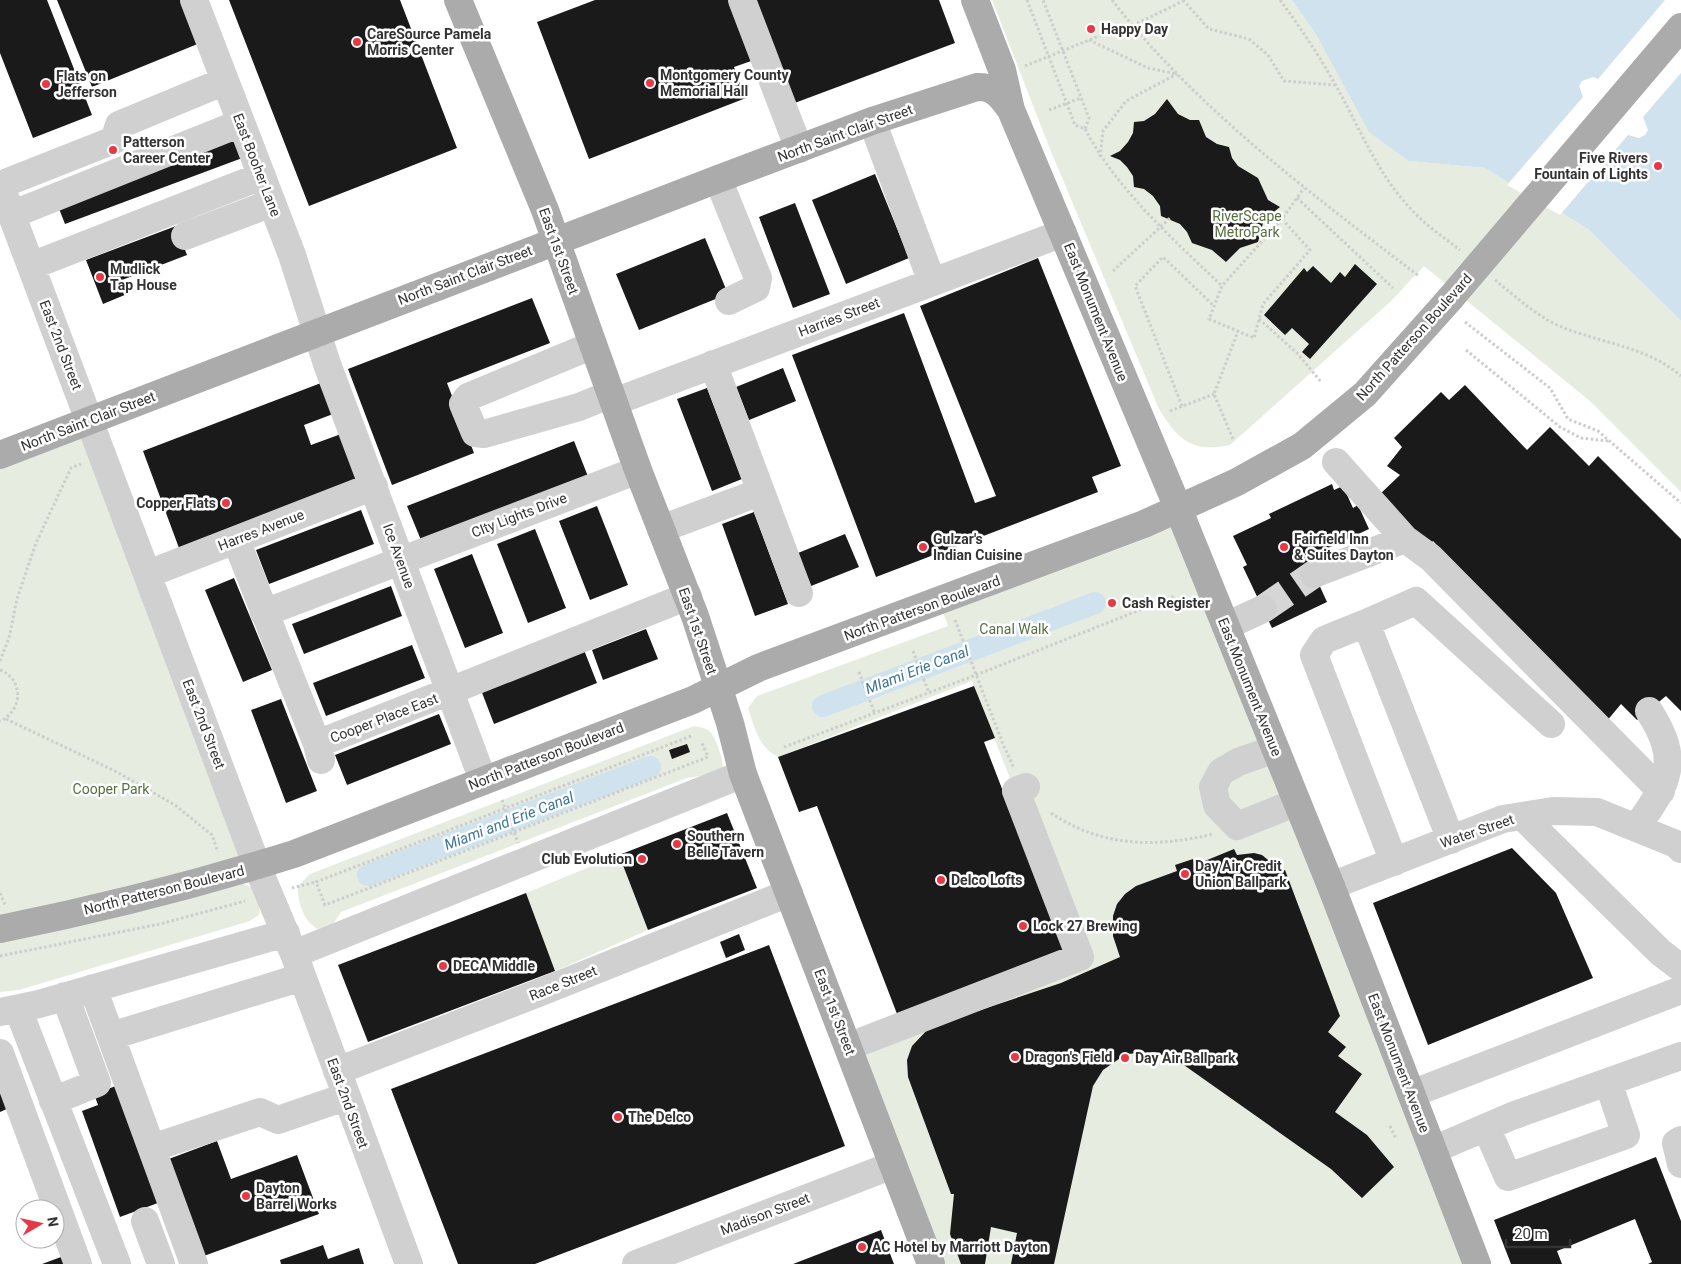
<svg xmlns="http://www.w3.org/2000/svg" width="1681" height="1264" font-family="Roboto,sans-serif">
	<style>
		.green { fill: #e6ecdf }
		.water { fill: #cfe2ee }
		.pier { fill: #fff }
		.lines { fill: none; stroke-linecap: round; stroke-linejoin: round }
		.canal { stroke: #cfe2ee; stroke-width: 22 }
		.building { fill: #1a1a1a }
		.minor-tunnel { stroke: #d6d6d6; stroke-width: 28; stroke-dasharray: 28 14; stroke-linecap: butt }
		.path { stroke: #cdcdcd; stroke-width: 3; stroke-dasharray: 2.5 2.5; stroke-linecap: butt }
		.minor { stroke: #d0d0d0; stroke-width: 28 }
		.major { stroke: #ababab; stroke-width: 28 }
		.path-bridge { stroke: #cdcdcd; stroke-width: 3; stroke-dasharray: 2.5 2.5; stroke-linecap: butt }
		.major-bridge { stroke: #ababab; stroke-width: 28 }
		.poi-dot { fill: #e63946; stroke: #fff; stroke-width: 2 }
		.labels { text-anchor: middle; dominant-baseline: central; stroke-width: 5; stroke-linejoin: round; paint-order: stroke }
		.poi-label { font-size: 14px; font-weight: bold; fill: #333; stroke: #fff; text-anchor: start }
		.street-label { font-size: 14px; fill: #333; stroke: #fff }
		.park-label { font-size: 14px; fill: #56703f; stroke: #fff }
		.water-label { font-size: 15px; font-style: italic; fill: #3f7597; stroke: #fff }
	</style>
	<rect width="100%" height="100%" fill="#fff"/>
	<!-- green -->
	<path class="green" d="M992 0H1292L1409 161 1485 168 1523 192 1546 203 1588 229 1681 321V492L1590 401 1424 266 1390 302 1230 445C1192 453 1178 440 1159 409L1050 149Z
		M89 420 257 866 0 918V455Z
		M1178 508 1475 1264H931L852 1049 1080 958 972 681 778 757C758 747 755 728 748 708L757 696 948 626 939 602Z
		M694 726C700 727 708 728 712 734 717 742 723 759 723 768L707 775 687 778 341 912 332 926 318 929C304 922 297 901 298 886L310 874Z
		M619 855 648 930 555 971 526 893Z
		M236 882C254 884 262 897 259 915L250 921 19 990 0 992V941Z"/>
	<!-- water -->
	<path class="water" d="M1292 0H1681V321L1588 229 1546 203 1523 192 1485 168 1409 161 1369 132 1316 34Z"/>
	<!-- pier -->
	<path class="pier" d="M1665 0H1681V73L1643 117 1648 130 1645 135 1639 138 1628 135 1560 215 1507 185 1583 97 1579 86 1582 81 1593 77 1598 79Z"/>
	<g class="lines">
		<!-- canal -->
		<path class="canal" d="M823 706 1095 603
			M368 875 650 767"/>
	</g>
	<!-- building -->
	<path class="building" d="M0 0H47L92 115 33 138 0 53Z
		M57 0H182L200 43 92 87Z
		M229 0H400L457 148 309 206Z
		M595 0H735L757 59 734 67 746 98 589 159 537 22Z
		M753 0H939L955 43 792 104Z
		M1167 99 1178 114 1190 120H1199L1206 137 1217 144 1229 147 1232 158 1238 166 1258 178 1268 200 1280 207 1270 215 1263 223 1258 242 1240 248 1226 262 1212 250 1192 243 1187 232 1180 224 1161 216 1160 206 1153 196 1144 189 1134 187 1133 176 1127 167 1120 160 1110 156 1120 151 1128 142 1133 133 1134 122 1144 121 1155 114Z
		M236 134 245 157 65 224 56 201Z
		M875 174 909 258 846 284 812 200Z
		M795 203 830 294 793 308 759 217Z
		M176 226 187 255 122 280 127 294 103 304 86 260Z
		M705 238 728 294 639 330 616 274Z
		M1038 258 1121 466 1092 477 1098 492 876 577 792 355 904 313 975 503 996 496 920 306Z
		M1355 264 1377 284 1310 359 1302 352 1309 344 1292 328 1285 335 1264 315 1304 268 1307 272 1313 266 1331 283 1340 272 1345 277Z
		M532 298 550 343 447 383 474 453 392 485 348 369Z
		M783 368 796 401 749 420 736 387Z
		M321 383 333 414 304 425 311 445 341 434 358 481 179 548 143 451Z
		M1465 385 1527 450 1550 427 1589 466 1598 456 1681 539V711L1666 696 1637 720 1621 704 1606 722 1433 541 1426 548 1378 496 1400 475 1387 466 1402 447 1394 438 1441 392 1449 400Z
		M707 388 742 479 712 491 677 399Z
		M574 441 589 479 423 545 407 506Z
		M1332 484 1334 490 1343 486 1353 508 1358 505 1369 529 1307 558 1327 602 1272 628 1243 567 1247 565 1233 536 1271 518 1269 514Z
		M597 506 628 585 590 600 559 521Z
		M361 510 374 544 269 584 256 550Z
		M754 512 788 604 755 616 722 524Z
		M535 529 566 608 528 623 497 544Z
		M845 534 859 567 811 586 798 553Z
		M472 554 503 633 465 648 434 569Z
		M234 578 272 670 243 682 205 590Z
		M391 586 402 616 304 654 292 624Z
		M646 629 658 659 603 680 592 650Z
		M412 645 425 678 326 716 313 683Z
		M584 650 597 683 494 724 481 690Z
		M974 686 995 738 984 742 1066 955 899 1019 817 806 799 812 778 757Z
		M281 699 317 791 286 803 251 710Z
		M439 714 451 744 347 785 335 755Z
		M687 744 690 752 672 759 669 750Z
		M727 813 757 888 648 930 619 855Z
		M1512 848 1556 893 1593 978 1428 1045 1373 903Z
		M1234 849 1237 855 1254 853 1262 855 1274 865 1277 873 1285 870 1340 1016 1328 1032 1346 1047 1338 1056 1362 1074 1335 1112 1367 1135 1394 1167 1362 1198 1331 1169 1181 1063 1155 1052 1126 1054 1103 1070 1093 1086 1054 1264H1011L1017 1233 991 1227 985 1264H961L950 1234 954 1194H951L908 1077 907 1060 912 1046 930 1027 1061 983 1120 957 1113 936V916L1117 904 1125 894 1136 886 1177 871 1175 865 1193 859 1195 865Z
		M526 893 555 971 368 1042 338 965Z
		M739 934 745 950 726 958 720 942Z
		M769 945 845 1146 535 1264H458L391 1089Z
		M124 1083 166 1200 120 1217 82 1111 98 1105 94 1094Z
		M0 1085 9 1108 0 1112Z
		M217 1141 231 1179 297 1155 319 1214 201 1257 166 1160Z
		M1656 1157 1681 1221V1264H1648L1652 1262 1635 1219 1557 1251 1562 1264H1511L1494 1220Z
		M881 1230 894 1264H793Z
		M323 1245 328 1259 359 1248 364 1264H281L280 1260Z
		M61 1257 64 1264H42Z"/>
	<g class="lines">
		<!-- minor-tunnel -->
		<path class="minor-tunnel" d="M1263 609 1314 574"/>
		<!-- path -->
		<path class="path" d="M1027 0 1075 125 1085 129 1089 118 1043 0
			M1112 0C1197 109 1310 193 1419 276
			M1183 0 1209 29 1249 39 1268 55 1284 81 1335 85
			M1280 0C1300 27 1318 54 1335 84 1359 126 1376 172 1410 208 1424 224 1443 237 1460 250
			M1089 40 1148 68 1176 74
			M1025 66 1104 34 1132 26 1183 1
			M1049 110 1081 98
			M1085 129C1118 191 1172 238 1222 286
			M1100 157 1103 131 1126 101 1177 74
			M1297 198 1393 288
			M1282 219 1310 250 1263 304 1254 338 1209 319 1222 286 1282 219 1304 188
			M1113 271 1170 218
			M1495 280C1515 296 1534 314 1557 325 1598 343 1647 346 1681 376
			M1259 319 1297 353 1322 383
			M1465 322 1550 388 1568 419 1598 431 1681 503
			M1466 350 1560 427 1581 438 1608 441
			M1182 406 1135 286 1163 257 1213 305
			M1170 411 1214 394
			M1233 439 1214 394 1238 331
			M955 620 1003 744 1014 768
			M913 651 929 693
			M0 661 9 638 17 599 36 543 71 468 81 464
			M0 670C24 679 23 711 0 721
			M859 672 875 714
			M6 719 115 771 175 805 212 835 218 852
			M691 736 316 882 325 905 708 757 702 743
			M784 747 976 675 1175 596
			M1051 813C1101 847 1155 848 1213 834
			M292 888 316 882
			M0 893 5 905
			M0 956 160 924 245 901
			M1390 1126 1396 1139"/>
		<!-- minor -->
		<path class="minor" d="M194 0 292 255 327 364 483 780
			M742 0 799 149
			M872 121 932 282
			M718 179 758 278 756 288 729 301
			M0 184 257 866 294 954 409 1264
			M0 185 114 140 119 125 225 81
			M11 215 241 123
			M185 236 272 203
			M31 266 262 176
			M593 345 468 397 463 404 475 433 484 434 579 407 611 394
			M713 364 799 593
			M614 402 1063 233
			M1336 462 1405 539
			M661 529 760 492
			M236 540 317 744 321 760
			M148 574 374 486
			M1314 574 1405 539 1431 558 1661 791
			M264 613 638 470
			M1366 623 1416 601 1551 724
			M1226 626 1263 609
			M317 744 688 596
			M1275 749 1238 762 1221 772 1213 787 1217 805 1237 826 1297 802
			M1522 816 1660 952 1681 968
			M1636 828C1669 782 1681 761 1649 711
			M1394 862 1314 655 1324 640 1366 623 1451 840
			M1331 886 1503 819 1553 811 1597 812 1676 844 1681 849
			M294 954 743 774
			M93 988 194 1264
			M18 1009 117 1264
			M0 1012 39 1004 286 933
			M111 1036 302 977
			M863 1041 1080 957 1016 791 1026 787
			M0 1053 78 1264
			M337 1071 536 994 789 893
			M1411 1094 1681 990
			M53 1101 97 1083 65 996
			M1486 1127 1508 1177 1626 1135 1608 1082
			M1681 1140 1676 1143 1681 1164
			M152 1148 260 1112 278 1120 345 1097
			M1433 1150 1512 1116 1681 1056
			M145 1221 161 1264
			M636 1264 893 1165"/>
		<!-- major -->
		<path class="major" d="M458 0 545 210 638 470 695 616 730 723 743 774 931 1264
			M975 0 1002 70 1011 110 1178 508 1331 886 1477 1264
			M0 455 718 179 872 121 977 87C994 86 1002 97 1011 110
			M0 929C99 909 198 884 294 854L693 700 758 668 1144 524 1237 482 1302 446 1365 394 1449 300"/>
		<!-- path-bridge -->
		<path class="path-bridge" d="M502 800 518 843"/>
		<!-- major-bridge -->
		<path class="major-bridge" d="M1449 300 1681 27"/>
	</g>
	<!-- markers -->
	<g class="poi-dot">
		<circle cx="1091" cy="29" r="5"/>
		<circle cx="357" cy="42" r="5"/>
		<circle cx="650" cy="83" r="5"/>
		<circle cx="46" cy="84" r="5"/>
		<circle cx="113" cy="150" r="5"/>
		<circle cx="1658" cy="166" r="5"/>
		<circle cx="100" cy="277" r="5"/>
		<circle cx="226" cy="503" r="5"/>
		<circle cx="923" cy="547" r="5"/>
		<circle cx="1284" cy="547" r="5"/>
		<circle cx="1112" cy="603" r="5"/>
		<circle cx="677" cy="844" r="5"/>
		<circle cx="642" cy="859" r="5"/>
		<circle cx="1185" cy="874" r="5"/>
		<circle cx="941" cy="880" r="5"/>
		<circle cx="1023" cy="926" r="5"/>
		<circle cx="443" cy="966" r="5"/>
		<circle cx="1015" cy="1057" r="5"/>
		<circle cx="1125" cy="1058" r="5"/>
		<circle cx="618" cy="1117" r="5"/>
		<circle cx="246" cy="1196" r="5"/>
		<circle cx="862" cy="1247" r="5"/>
	</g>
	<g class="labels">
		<!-- poi labels -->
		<g class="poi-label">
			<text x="1101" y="29">Happy Day</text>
			<text x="367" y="34">CareSource Pamela<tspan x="367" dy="16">Morris Center</tspan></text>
			<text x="660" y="75">Montgomery County<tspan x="660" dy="16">Memorial Hall</tspan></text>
			<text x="56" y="76">Flats on<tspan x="56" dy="16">Jefferson</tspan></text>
			<text x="123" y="142">Patterson<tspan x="123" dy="16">Career Center</tspan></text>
			<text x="1648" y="158" text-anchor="end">Five Rivers<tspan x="1648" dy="16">Fountain of Lights</tspan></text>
			<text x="110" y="269">Mudlick<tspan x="110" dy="16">Tap House</tspan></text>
			<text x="216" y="503" text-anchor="end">Copper Flats</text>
			<text x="933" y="539">Gulzar's<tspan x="933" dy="16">Indian Cuisine</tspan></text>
			<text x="1294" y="539">Fairfield Inn<tspan x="1294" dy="16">&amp; Suites Dayton</tspan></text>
			<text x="1122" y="603">Cash Register</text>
			<text x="687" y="836">Southern<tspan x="687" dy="16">Belle Tavern</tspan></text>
			<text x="632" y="859" text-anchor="end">Club Evolution</text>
			<text x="1195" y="866">Day Air Credit<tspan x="1195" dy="16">Union Ballpark</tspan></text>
			<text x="951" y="880">Delco Lofts</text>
			<text x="1033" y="926">Lock 27 Brewing</text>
			<text x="453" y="966">DECA Middle</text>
			<text x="1025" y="1057">Dragon's Field</text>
			<text x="1135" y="1058">Day Air Ballpark</text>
			<text x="628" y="1117">The Delco</text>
			<text x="256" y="1188">Dayton<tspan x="256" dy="16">Barrel Works</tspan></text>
			<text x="872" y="1247">AC Hotel by Marriott Dayton</text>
		</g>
		<!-- street labels -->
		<g class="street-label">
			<text transform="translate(845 133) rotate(-20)">North Saint Clair Street</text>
			<text transform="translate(257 165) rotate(69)">East Booher Lane</text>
			<text transform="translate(559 251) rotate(70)">East 1st Street</text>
			<text transform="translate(465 275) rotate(-21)">North Saint Clair Street</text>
			<text transform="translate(1096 312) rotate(68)">East Monument Avenue</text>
			<text transform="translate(839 317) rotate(-21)">Harries Street</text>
			<text transform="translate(1414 337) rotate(-48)">North Patterson Boulevard</text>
			<text transform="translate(61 345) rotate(69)">East 2nd Street</text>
			<text transform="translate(88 421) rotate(-21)">North Saint Clair Street</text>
			<text transform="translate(519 515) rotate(-21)">CIty Lights Drive</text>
			<text transform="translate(261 530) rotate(-21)">Harres Avenue</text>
			<text transform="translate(399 556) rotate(70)">Ice Avenue</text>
			<text transform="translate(922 608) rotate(-20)">North Patterson Boulevard</text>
			<text transform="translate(698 631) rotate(71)">East 1st Street</text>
			<text transform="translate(1250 687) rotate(68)">East Monument Avenue</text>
			<text transform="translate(384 718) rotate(-21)">Cooper Place East</text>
			<text transform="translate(204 724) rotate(69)">East 2nd Street</text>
			<text transform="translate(546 756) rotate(-21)">North Patterson Boulevard</text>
			<text transform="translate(1477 831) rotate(-19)">Water Street</text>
			<text transform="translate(164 890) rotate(-14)">North Patterson Boulevard</text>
			<text transform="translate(563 983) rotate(-22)">Race Street</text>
			<text transform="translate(835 1012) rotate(69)">East 1st Street</text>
			<text transform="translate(1399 1063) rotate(69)">East Monument Avenue</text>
			<text transform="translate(348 1103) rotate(70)">East 2nd Street</text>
			<text transform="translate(765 1214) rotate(-21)">Madison Street</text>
		</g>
		<!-- park labels -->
		<g class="park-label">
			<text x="1247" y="216">RiverScape<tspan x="1247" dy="16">MetroPark</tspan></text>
			<text x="1014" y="629">Canal Walk</text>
			<text x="111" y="789">Cooper Park</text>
		</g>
		<!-- water labels -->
		<g class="water-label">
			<text transform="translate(917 670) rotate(-21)">MIami Erie Canal</text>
			<text transform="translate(509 821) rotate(-21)">Miami and Erie Canal</text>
		</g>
	</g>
	<!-- north arrow -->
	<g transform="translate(40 1224) rotate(81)"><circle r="24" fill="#ffffff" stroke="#adadad"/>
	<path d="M0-4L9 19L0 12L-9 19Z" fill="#e63946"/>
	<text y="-8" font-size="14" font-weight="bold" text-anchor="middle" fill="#333333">N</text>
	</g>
	<!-- scale -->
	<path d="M1506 1239v8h64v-8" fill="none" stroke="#333333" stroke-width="2.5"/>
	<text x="1514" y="1239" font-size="15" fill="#333333" stroke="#ffffff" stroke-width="4" paint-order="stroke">20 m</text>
</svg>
